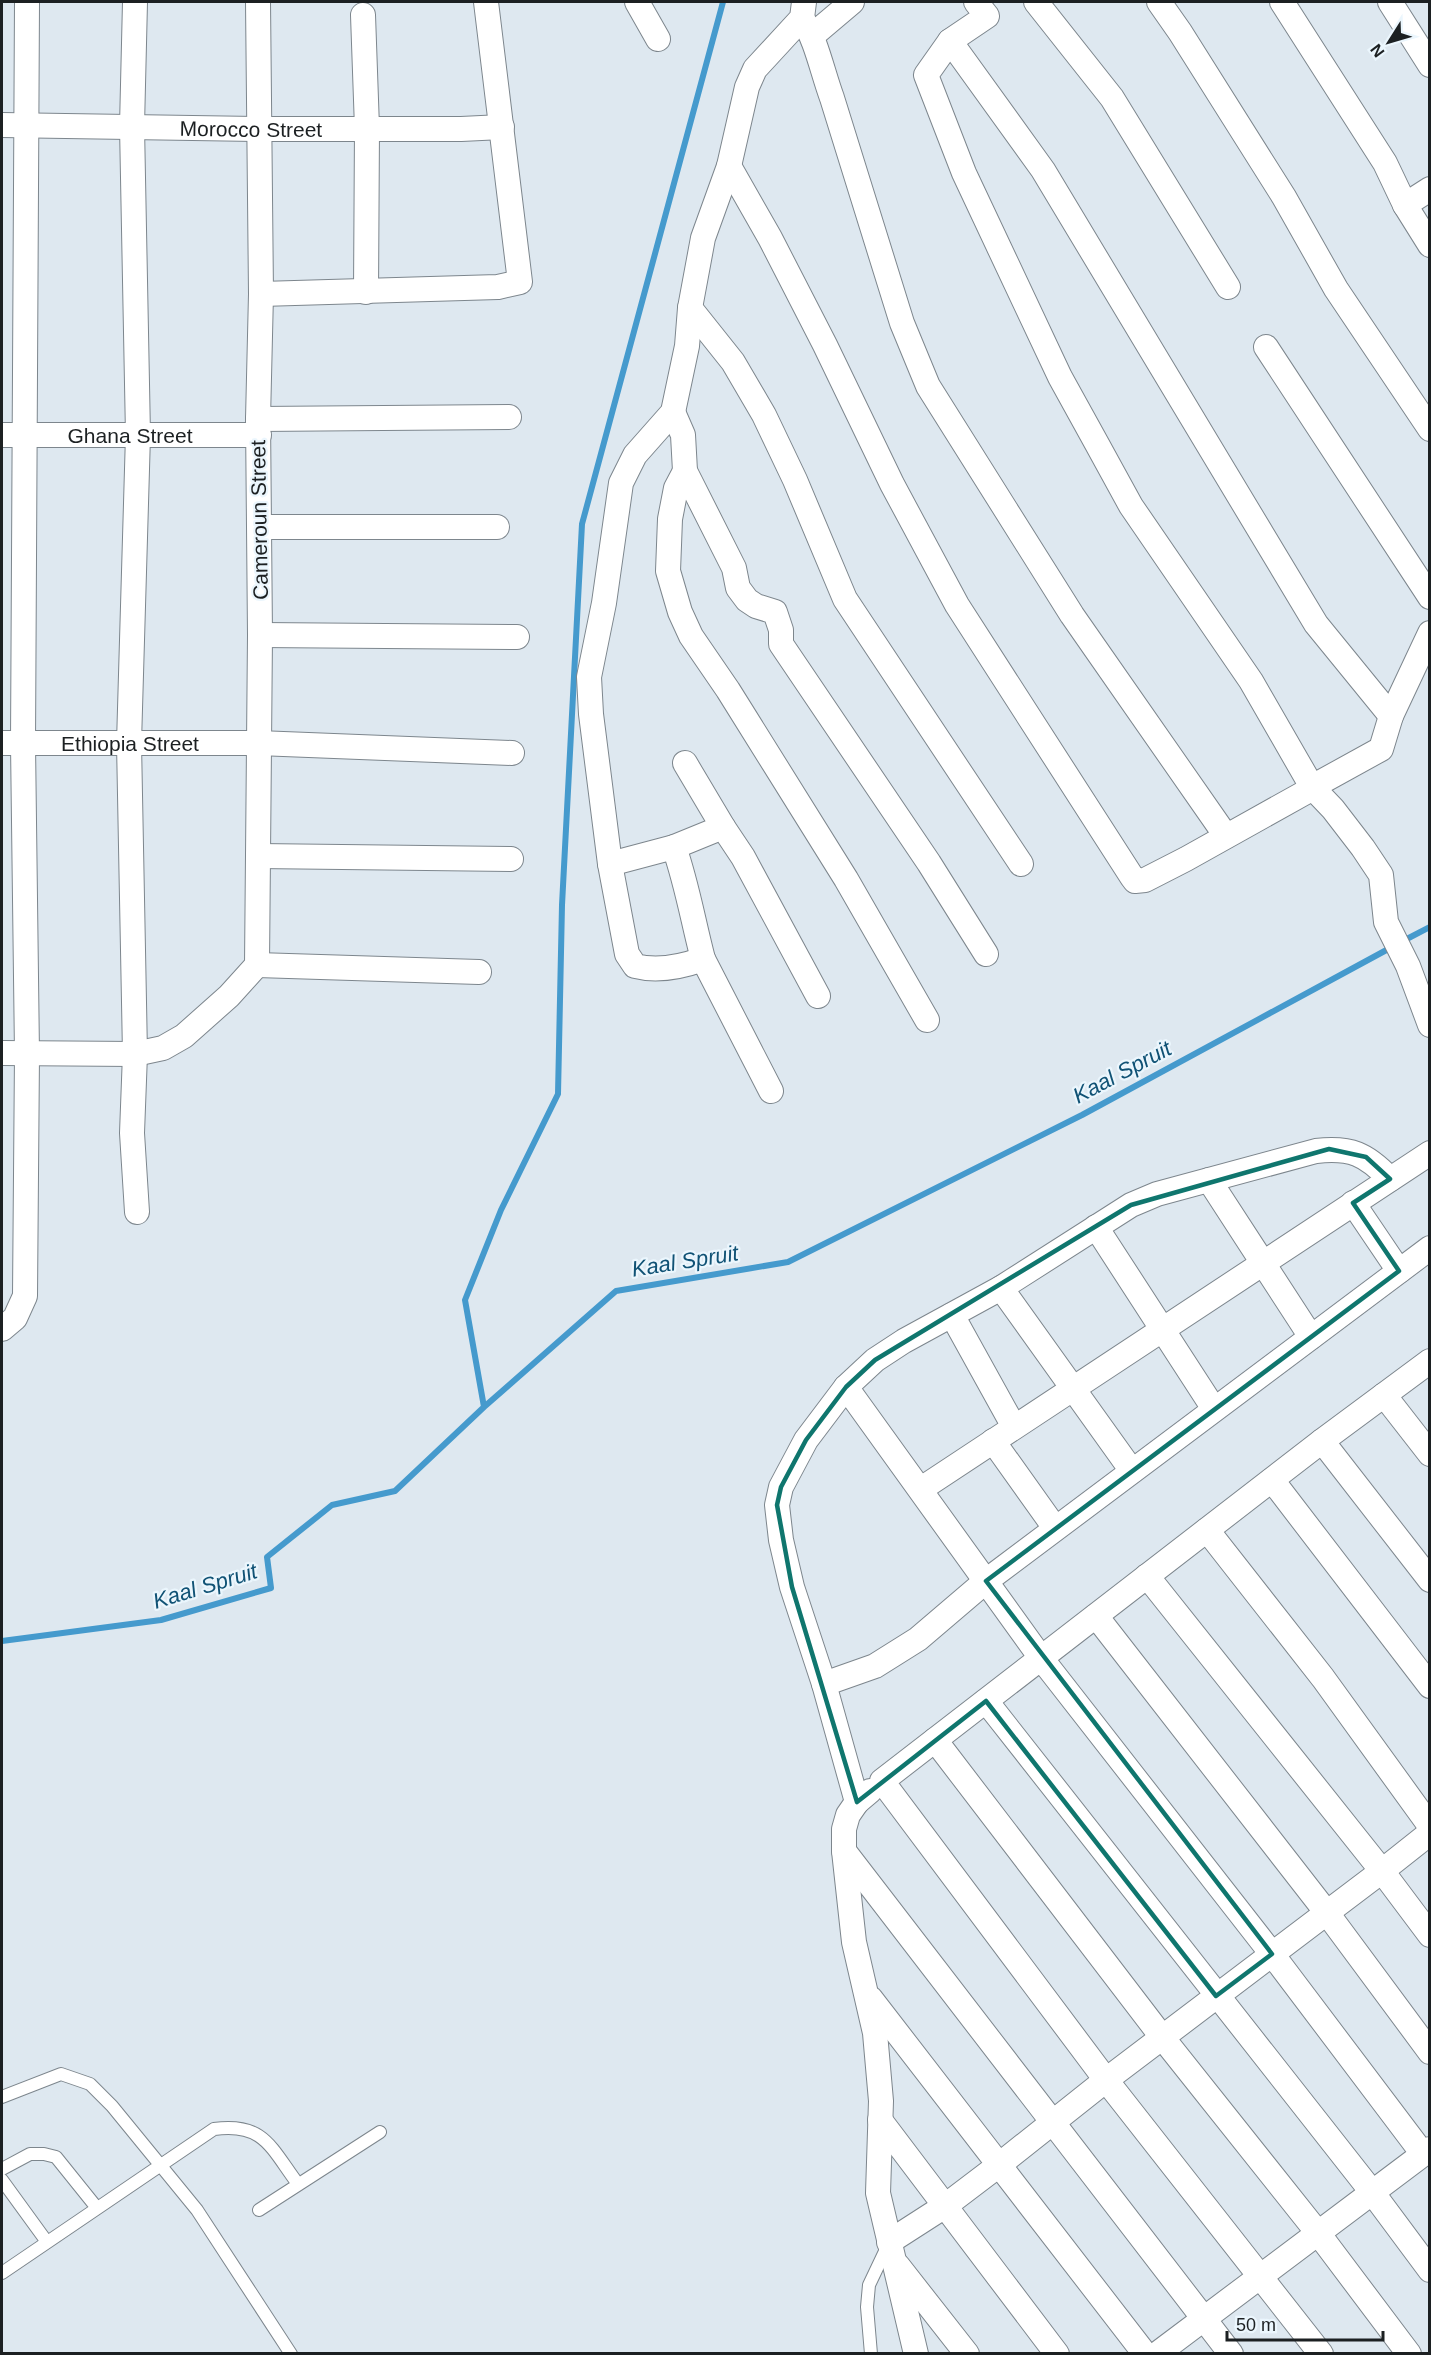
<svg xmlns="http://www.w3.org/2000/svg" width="1431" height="2355" font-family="Helvetica,sans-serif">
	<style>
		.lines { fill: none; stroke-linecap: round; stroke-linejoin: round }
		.stream { stroke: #459acd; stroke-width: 6 }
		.service-casing { stroke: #7d868d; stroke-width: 14 }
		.minor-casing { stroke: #7d868d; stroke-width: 26 }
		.service { stroke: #fff; stroke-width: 12 }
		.minor { stroke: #fff; stroke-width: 24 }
		.marked { fill: none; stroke: #0f766e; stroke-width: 4.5; stroke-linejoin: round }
		.labels { text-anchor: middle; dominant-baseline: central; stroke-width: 4.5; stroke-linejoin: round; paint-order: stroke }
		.street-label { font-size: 21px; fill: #1c2022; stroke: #ebf6fd }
		.water-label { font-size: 22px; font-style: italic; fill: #105275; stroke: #ebf6fd }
	</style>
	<rect width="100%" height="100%" fill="#dee8f0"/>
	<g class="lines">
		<!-- stream -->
		<path class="stream" d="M1401 942 1430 927
			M484 1407 465 1300 501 1210 558 1094 562 905 582 524 723 2
			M2 1641 161 1620 271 1588 267 1557 332 1505 395 1491 484 1407 616 1291 788 1262 1082 1115 1392 947"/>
		<defs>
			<path id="service" d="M2 2097 61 2074 90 2084 112 2106 197 2210 291 2354
				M2 2169 30 2154H44L56 2157 97 2208
				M2 2180 47 2242
				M259 2210 380 2132
				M2 2273 214 2129C264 2122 271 2148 298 2184
				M871 2354 867 2307 869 2285 888 2245"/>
			<g id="minor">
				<path d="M135 2 132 126 138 435 129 743 135 1054 132 1133 137 1212"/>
				<path d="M637 2 658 39"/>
				<path d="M1036 2 1112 98 1228 287"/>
				<path d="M1159 2 1180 32 1284 197 1336 289 1430 429"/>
				<path d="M1282 2 1385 163 1405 205 1430 245"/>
				<path d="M1390 2 1430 65"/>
				<path d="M363 15 367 128 366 292"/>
				<path d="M802 18C817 42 822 71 832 98L902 323 928 386 1072 615 1226 836"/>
				<path d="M813 35 852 2"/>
				<path d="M950 41 1043 170 1316 624 1391 716"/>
				<path id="s1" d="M2 125 257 129H461L502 127"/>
				<path d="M729 166 770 238 825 345 892 484 957 605 1132 877 1135 881 1145 880 1186 859 1306 792 1312 787 1251 681 1131 506 1097 444 1060 377 964 173 926 75 950 41 987 16 976 2"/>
				<path d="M1405 205 1430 189"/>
				<path d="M261 294 498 287 520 282 486 2"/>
				<path d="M690 308 733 362 764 415 795 480 845 599 1021 864"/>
				<path d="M1266 347 1430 597"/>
				<path d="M673 412 683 435 685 471 734 568 738 588 747 600 756 606 775 612 781 630V644L929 863 986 954"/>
				<path d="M258 419 509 417"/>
				<path id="s2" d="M2 435H259"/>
				<path d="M685 471 676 488 670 519 668 571 680 612 691 636 728 690 846 879 927 1020"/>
				<path d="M260 527H497"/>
				<path d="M1430 633 1391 716 1381 749 1312 787 1333 809 1363 848 1381 875 1386 922 1408 966 1430 1025"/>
				<path d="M260 635 517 637"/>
				<path id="s3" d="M2 743H258L512 753"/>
				<path d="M685 763 723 827"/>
				<path d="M674 847 723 827 743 857 818 996"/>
				<path d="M258 856 511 859"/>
				<path d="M610 864 674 847C687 884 693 921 703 959"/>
				<path d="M257 965 479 972"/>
				<path d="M2 1053 135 1054 163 1048 184 1036 229 996 257 965 260 635 258 419 261 294 258 2"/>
				<path d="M771 1091 703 959C681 967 658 972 635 966L627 954 610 864 591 714 589 677 604 603 621 483 635 455 673 412 687 346 690 308 703 238 729 166 747 87 755 69 802 18 804 2"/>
				<path d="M1209 1180 1311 1337"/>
				<path d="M1353 1203 1399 1271"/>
				<path d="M1096 1227 1214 1409"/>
				<path d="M1001 1288 1132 1471"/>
				<path d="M952 1315 1014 1427"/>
				<path d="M2 1329 15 1318 25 1296 27 1054 23 744 27 2"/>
				<path d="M846 1387 1041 1658 1272 1954 1423 2154"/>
				<path d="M1384 1395 1430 1454"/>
				<path d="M993 1441 1055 1528"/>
				<path d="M1322 1441 1430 1580"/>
				<path d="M1272 1480 1430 1686"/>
				<path d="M921 1489 1430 1153"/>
				<path d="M1207 1530 1323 1678 1430 1826"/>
				<path d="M1147 1576 1382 1871 1430 1935"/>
				<path d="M1096 1616 1327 1913 1430 2052"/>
				<path d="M824 1684 875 1666 918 1639 986 1581 1430 1248"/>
				<path d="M986 1701 1372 2192 1430 2270"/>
				<path d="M935 1740 1162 2037 1318 2233 1409 2354"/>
				<path d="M870 1791 857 1802 848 1815 844 1829V1851L854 1942 875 2033 881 2101 878 2193 916 2354"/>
				<path d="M857 1802 824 1684 792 1587 781 1540 777 1505 781 1487 806 1440 846 1387 875 1360 904 1341 1001 1288 1131 1205 1157 1194 1316 1151C1351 1147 1366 1154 1390 1179"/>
				<path d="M844 1851 1231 2354"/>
				<path d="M871 1999 1145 2354"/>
				<path d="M880 2120 1057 2354"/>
				<path d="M889 2242 945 2206 999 2165 1106 2080 1382 1871 1430 1833"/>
				<path d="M898 2266 967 2354"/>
				<path d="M1157 2354 1430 2149"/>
				<path d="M1321 2354 1106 2080 882 1781 1322 1441 1430 1361"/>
			</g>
		</defs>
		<!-- service casing -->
		<use href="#service" class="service-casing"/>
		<!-- minor casing -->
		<use href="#minor" class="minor-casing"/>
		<!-- service -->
		<use href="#service" class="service"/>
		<!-- minor -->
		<use href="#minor" class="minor"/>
	</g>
	<!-- marked area -->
	<path class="marked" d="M1329 1149 1366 1157 1390 1179 1353 1203 1399 1271 986 1581 1272 1954 1216 1996 986 1701 857 1802 792 1587 777 1505 781 1487 806 1440 846 1387 875 1360 1131 1205Z"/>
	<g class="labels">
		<!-- street labels -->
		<g class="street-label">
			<text stroke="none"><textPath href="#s1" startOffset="249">Morocco Street</textPath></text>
			<text stroke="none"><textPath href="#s2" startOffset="128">Ghana Street</textPath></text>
			<text transform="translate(259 520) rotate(-91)">Cameroun Street</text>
			<text stroke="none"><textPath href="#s3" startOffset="128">Ethiopia Street</textPath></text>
		</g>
		<!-- water labels -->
		<g class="water-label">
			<text transform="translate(1122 1072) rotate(-28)">Kaal Spruit</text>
			<text transform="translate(685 1261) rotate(-9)">Kaal Spruit</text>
			<text transform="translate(205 1586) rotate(-17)">Kaal Spruit</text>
		</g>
	</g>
	<!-- border -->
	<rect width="1431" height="2355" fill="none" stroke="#1c2022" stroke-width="6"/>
	<!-- north arrow -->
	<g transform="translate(1389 42) rotate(233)" stroke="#ebf6fd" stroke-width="4.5" paint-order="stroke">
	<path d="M0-4.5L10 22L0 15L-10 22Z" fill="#1c2022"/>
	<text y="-9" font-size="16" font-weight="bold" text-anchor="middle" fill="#1c2022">N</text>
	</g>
	<!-- scale -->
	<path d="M1227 2331v9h156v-9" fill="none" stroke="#1c2022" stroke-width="3"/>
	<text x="1236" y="2331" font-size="18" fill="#1c2022" stroke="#ebf6fd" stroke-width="4.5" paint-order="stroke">50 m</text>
</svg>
